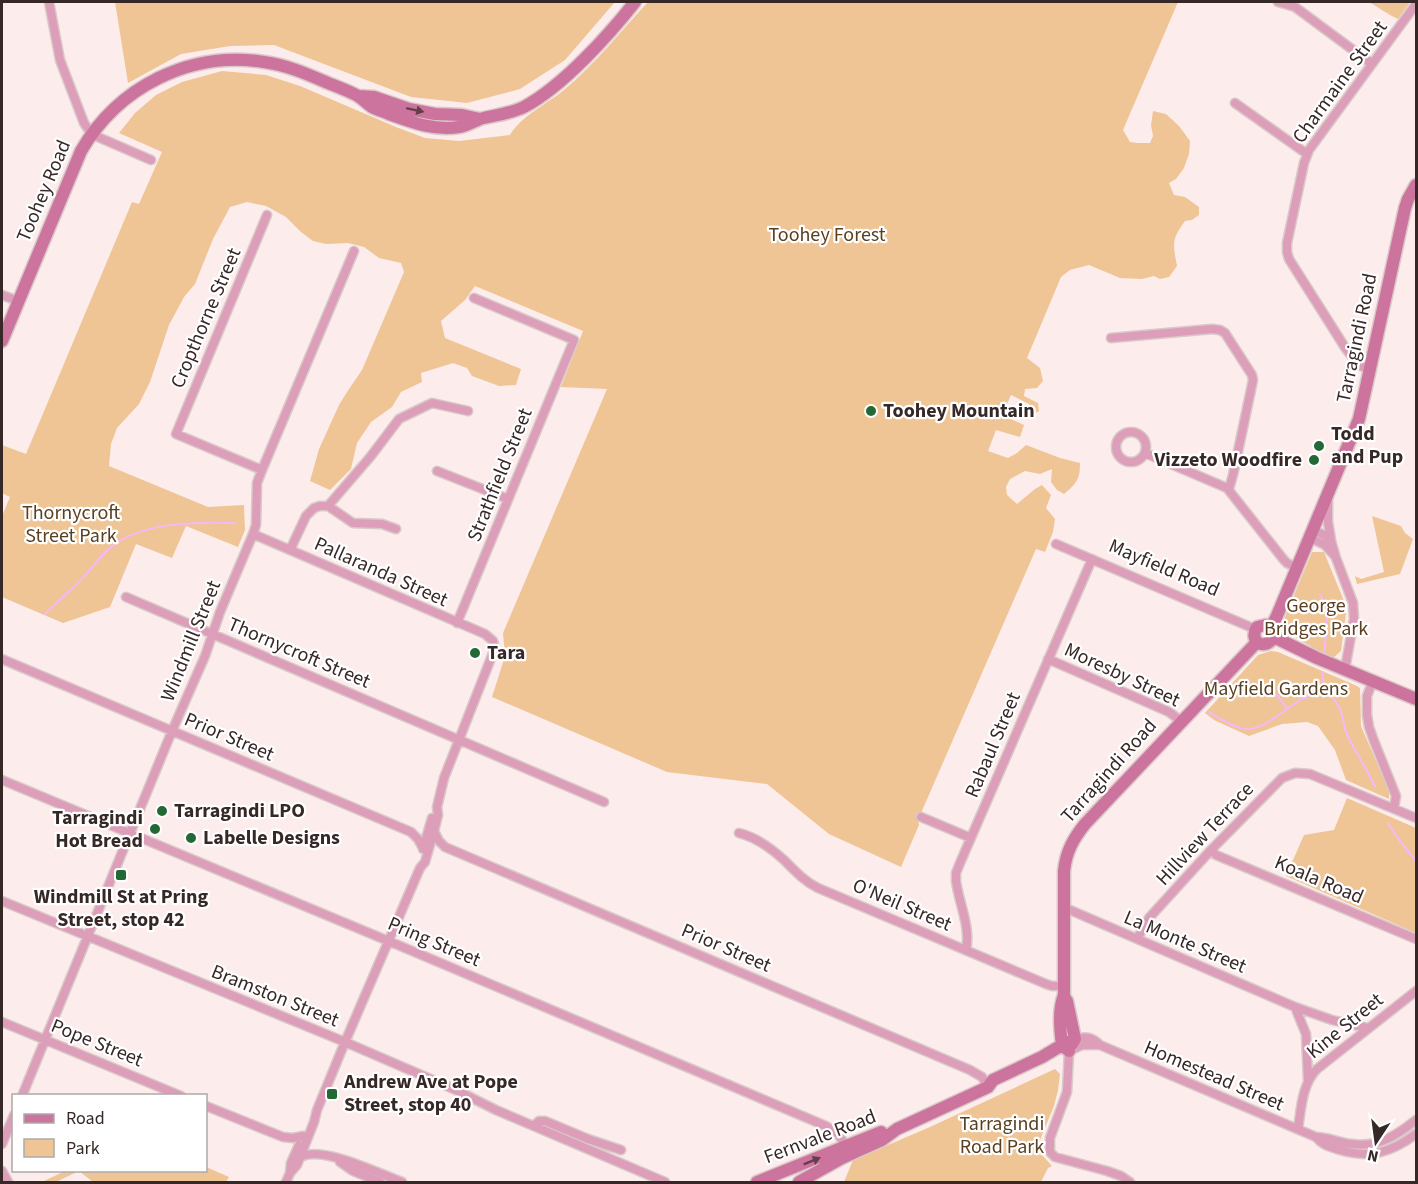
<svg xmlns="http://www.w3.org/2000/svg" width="1418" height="1184" font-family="'Source Sans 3',sans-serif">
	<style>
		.green { fill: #efc595 }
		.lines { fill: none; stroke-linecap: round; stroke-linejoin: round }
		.stream { stroke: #f8b6fc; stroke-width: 2 }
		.street-casing { stroke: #d9c9c9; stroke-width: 11 }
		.secondary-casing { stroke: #d9c9c9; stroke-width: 15 }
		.street { stroke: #dc9eb9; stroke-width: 8 }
		.secondary { stroke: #cd749e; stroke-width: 12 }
		.oneway { fill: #643f4b }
		.poi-dot { fill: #236936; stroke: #fff; stroke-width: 2 }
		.labels { text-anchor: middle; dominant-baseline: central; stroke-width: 4.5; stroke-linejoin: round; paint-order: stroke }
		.street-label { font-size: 20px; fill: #372828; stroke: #fff }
		.park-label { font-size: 20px; fill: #5a4020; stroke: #fff }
		.poi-label { font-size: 20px; font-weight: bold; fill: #372828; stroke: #fff; text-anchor: start }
	</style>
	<rect width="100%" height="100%" fill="#fcecec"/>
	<!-- green -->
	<path class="green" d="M115 2H615L565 60 520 89 467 103 411 97 274 45 230 46 181 54 128 83Z
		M648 2H1178L1123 130 1130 142 1137 143H1150L1153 136 1151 125 1153 111 1166 114 1179 126 1190 141 1189 154 1184 168 1176 179 1169 183 1174 195 1185 197 1199 207V215L1192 220 1185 221C1171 240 1173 244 1177 266L1169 277 1160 279 1154 276 1142 279 1120 278 1089 265 1070 270 1061 277 1027 358 1040 368 1043 381 1037 388 1025 389 1024 396 1038 403 1039 411 1034 414 1028 412 1029 404 1011 395 1002 415 1024 425 1020 437 996 430 988 451 1008 458 1017 453 1026 445 1060 458 1080 463C1080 479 1077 483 1064 494L1057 490 1051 482 1052 469 1040 474 1025 471 1010 479 1006 487 1007 495 1017 504 1035 489 1042 485 1051 495 1046 508 1055 519 1053 532 1045 552 1036 549 918 820 919 825 901 867 829 834 767 784 667 772 492 697 505 656 503 633 607 389 561 387 583 331 475 286 465 300 441 321 445 338 521 369 516 385 499 386 472 376 467 368 453 363 421 373 422 382 401 392 392 407 371 422 357 443 351 469 330 490 310 481 319 449 339 405 349 389 362 370 404 272 401 263 379 258 364 247 348 243 326 244 313 241 301 232 286 217 266 206 247 202 230 207 213 239 195 284 184 297 169 325 150 382 139 404 117 428 111 444 109 466 208 507 244 505 245 530 238 547 186 526 172 558 136 544 110 607 63 623 2 597V516L10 497 2 493V445L26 454 132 202 139 204 162 152 119 133 135 113 156 95 182 82 222 71 266 75 300 86 396 127 425 138 459 141 510 135C521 116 547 104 564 90 595 64 621 31 648 2Z
		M1369 2H1410L1398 19 1390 15Z
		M1372 516 1401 526 1405 533 1413 539 1400 574 1357 584 1355 576 1361 579 1384 572Z
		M1312 552H1324L1346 606V613L1341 651 1334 657H1328L1285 631V617Z
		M1271 651 1278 652 1357 686 1360 688 1361 726 1389 791V799L1346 780 1335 750 1318 726 1307 722 1282 724 1249 736 1214 720 1205 713 1258 655Z
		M1347 798 1416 828V933L1286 876 1304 835 1334 830Z
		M1055 1069 1060 1074 1058 1090 1054 1106 1040 1140 1042 1155 1052 1166 1048 1168 1041 1182H844L853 1160 930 1127Z
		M206 1167 229 1177 226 1182H93L79 1171 56 1182H42L65 1171 206 1170Z"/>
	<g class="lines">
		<!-- stream -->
		<path class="stream" d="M1320 594C1330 614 1327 631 1324 652
			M45 614C57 602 70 591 82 579 94 566 105 549 121 540 153 522 199 522 235 523
			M1323 672C1321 694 1329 689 1338 705 1343 713 1343 723 1346 732 1354 751 1367 768 1375 787
			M1235 684C1259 686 1274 685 1286 708
			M1209 712C1219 718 1232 726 1244 729 1261 732 1288 707 1302 699 1309 695 1317 693 1324 689
			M1388 823 1399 840 1416 861"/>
		<defs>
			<path id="street" d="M49 2 60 60 84 123 91 133 98 137 151 160
				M1278 2 1295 7 1372 64
				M1235 103 1307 154
				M2 295 18 301
				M1111 338 1212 329 1220 330 1225 333 1252 375 1253 380 1233 475 1229 489
				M1370 370 1359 365 1346 349 1289 259 1287 252V243L1304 163 1309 150 1416 4
				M1116 447a15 15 0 1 1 30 0a15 15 0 1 1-30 0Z
				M1145 453 1227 488 1284 560 1287 563 1297 568
				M262 470 176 434 267 215
				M437 471 508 499
				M1328 499V522L1331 540
				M328 506 371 456 399 419 432 403 468 411
				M1313 530 1324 535 1331 541 1336 558 1353 603 1354 619 1345 669
				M253 534 485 634 493 641 495 648 444 778 437 807 438 815 434 831 425 862 420 868 345 1042 317 1110 314 1122 297 1165 290 1173 286 1182
				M1310 538 1325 545 1334 555
				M1056 544 1255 629
				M290 550 306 516 314 508 320 506H328L353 523 382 524 396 529
				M126 597 604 802
				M457 623 574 340 474 298
				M2 659 411 832 418 839 423 848
				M1048 659 1169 712 1181 721
				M1373 681 1367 696V715L1369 727 1374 741 1396 796 1394 808
				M2 780 398 945 826 1126 838 1134 846 1146
				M921 817 971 838
				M434 831 439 841 445 847 970 1070 982 1077 988 1087
				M739 833C755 837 772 849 784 860 795 871 804 881 818 888L1046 984 1052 986H1063
				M423 849 432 818
				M1211 850 1216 855 1416 939
				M2 901 345 1042 456 1090 496 1110 665 1182
				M1063 907 1295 1007 1332 1020 1368 1028
				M1137 939 1149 918 1211 850 1282 778 1295 773 1310 774 1416 818
				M966 950C971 927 959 904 956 881V873L960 863 1092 559
				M1295 1007 1306 1034 1308 1080
				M2 1022 181 1096
				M1075 1039C1086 1036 1092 1037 1100 1045L1316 1137C1329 1137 1339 1143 1352 1144 1378 1148 1397 1135 1416 1120
				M1100 1045H1082L1069 1051 1067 1092 1050 1138V1152L1055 1157 1107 1171 1121 1176 1130 1182
				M22 1096 172 731 205 656 220 612 253 534 256 525 257 483 262 470 354 251
				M206 1106 283 1137 293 1138 303 1136
				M534 1126 539 1121H545L588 1139 621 1150
				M1298 1129C1301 1109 1302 1084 1317 1069L1416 991
				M1316 1137C1324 1146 1328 1146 1340 1150 1370 1159 1392 1152 1416 1134
				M2 1144 14 1115
				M301 1157C321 1145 380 1174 402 1182
				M340 1162 353 1171 380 1182
				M2 1171 8 1182
				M290 1173 291 1163 299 1145"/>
			<path id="secondary" d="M359 96 374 97 409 109 435 114 462 115 480 119
				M2 341 81 151C118 87 190 50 264 62 287 65 307 74 328 83 338 87 349 91 358 96 363 99 367 104 372 107 377 110 383 111 389 114 411 122 434 131 459 127 466 126 473 122 480 119 495 115 510 114 524 107 563 86 608 36 635 2
				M1271 627 1276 618 1359 419 1405 208 1408 199 1416 185
				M1271 627 1266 625 1257 627C1248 641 1264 652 1274 637
				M1274 637 1317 658 1416 699
				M1065 998 1067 1001 1075 1039 1072 1044
				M1069 1051 1062 1045C1060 1029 1058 1010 1064 995V871C1066 852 1073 839 1085 824L1257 642
				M757 1182 881 1132
				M799 1182 842 1158 882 1140 897 1129 988 1087 993 1080 1042 1057 1062 1045 1075 1039"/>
		</defs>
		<!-- street casing -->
		<use href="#street" class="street-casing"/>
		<!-- secondary casing -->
		<use href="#secondary" class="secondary-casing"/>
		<!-- street -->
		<use href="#street" class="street"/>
		<!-- secondary -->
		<use href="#secondary" class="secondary"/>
	</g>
	<!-- one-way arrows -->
	<defs><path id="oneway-solid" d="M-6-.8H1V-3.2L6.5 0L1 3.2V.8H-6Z" transform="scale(1.5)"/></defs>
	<g class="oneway">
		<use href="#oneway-solid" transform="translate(415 110) rotate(12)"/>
		<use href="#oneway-solid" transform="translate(812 1161) rotate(-22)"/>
	</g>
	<!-- markers -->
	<g class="poi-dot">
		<circle cx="871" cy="411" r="6"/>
		<circle cx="1319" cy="446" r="6"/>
		<circle cx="1314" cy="460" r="6"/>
		<circle cx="475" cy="653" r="6"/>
		<circle cx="162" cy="811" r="6"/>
		<circle cx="155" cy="829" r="6"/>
		<circle cx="191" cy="838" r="6"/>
		<rect x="115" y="869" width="12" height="12" rx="3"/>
		<rect x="326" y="1088" width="12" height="12" rx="3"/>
	</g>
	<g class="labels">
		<!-- street labels -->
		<g class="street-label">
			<text transform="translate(1340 82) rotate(-54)">Charmaine Street</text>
			<text transform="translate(44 191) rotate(-67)">Toohey Road</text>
			<text transform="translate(206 318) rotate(-67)">Cropthorne Street</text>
			<text transform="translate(1357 338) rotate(-78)">Tarragindi Road</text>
			<text transform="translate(500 475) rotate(-68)">Strathfield Street</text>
			<text transform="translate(1164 568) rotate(23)">Mayfield Road</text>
			<text transform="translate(381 572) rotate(24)">Pallaranda Street</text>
			<text transform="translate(191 641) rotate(-68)">Windmill Street</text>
			<text transform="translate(299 653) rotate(23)">Thornycroft Street</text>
			<text transform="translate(1122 675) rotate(25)">Moresby Street</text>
			<text transform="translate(229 737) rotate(23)">Prior Street</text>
			<text transform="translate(993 745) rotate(-67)">Rabaul Street</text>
			<text transform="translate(1109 771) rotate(-48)">Tarragindi Road</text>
			<text transform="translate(1205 834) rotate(-47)">Hillview Terrace</text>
			<text transform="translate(1319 880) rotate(23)">Koala Road</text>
			<text transform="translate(902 905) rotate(23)">O'Neil Street</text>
			<text transform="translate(434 942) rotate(23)">Pring Street</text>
			<text transform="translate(1185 942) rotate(23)">La Monte Street</text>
			<text transform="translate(726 948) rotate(23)">Prior Street</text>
			<text transform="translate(275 996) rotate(22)">Bramston Street</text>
			<text transform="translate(1345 1026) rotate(-39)">Kine Street</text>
			<text transform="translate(97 1043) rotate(22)">Pope Street</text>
			<text transform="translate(1214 1076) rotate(23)">Homestead Street</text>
			<text transform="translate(820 1137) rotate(-21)">Fernvale Road</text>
		</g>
		<!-- park labels -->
		<g class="park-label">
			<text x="827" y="235">Toohey Forest</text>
			<text x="71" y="513">Thornycroft<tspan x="71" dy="23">Street Park</tspan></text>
			<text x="1316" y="606">George<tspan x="1316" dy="23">Bridges Park</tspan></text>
			<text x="1276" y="689">Mayfield Gardens</text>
			<text x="1002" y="1124">Tarragindi<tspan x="1002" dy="23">Road Park</tspan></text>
		</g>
		<!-- poi labels -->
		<g class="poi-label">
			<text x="883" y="411">Toohey Mountain</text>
			<text x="1331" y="434">Todd<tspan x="1331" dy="23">and Pup</tspan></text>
			<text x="1302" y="460" text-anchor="end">Vizzeto Woodfire</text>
			<text x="487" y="653">Tara</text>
			<text x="174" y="811">Tarragindi LPO</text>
			<text x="143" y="818" text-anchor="end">Tarragindi<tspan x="143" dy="23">Hot Bread</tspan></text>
			<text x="203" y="838">Labelle Designs</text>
			<text x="121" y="897" text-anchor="middle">Windmill St at Pring<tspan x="121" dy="23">Street, stop 42</tspan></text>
			<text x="344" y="1082">Andrew Ave at Pope<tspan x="344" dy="23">Street, stop 40</tspan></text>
		</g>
	</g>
	<!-- border -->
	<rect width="1418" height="1184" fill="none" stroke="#372828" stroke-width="6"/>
	<!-- legend -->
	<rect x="12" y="1094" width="195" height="78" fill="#ffffff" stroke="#afa9a9" stroke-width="1.5"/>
	<rect x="24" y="1114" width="30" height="9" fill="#cd749e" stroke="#afa9a9" stroke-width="1.5"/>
	<text x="66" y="1124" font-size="18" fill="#372828">Road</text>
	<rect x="24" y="1139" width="30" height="18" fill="#efc595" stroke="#afa9a9" stroke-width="1.5"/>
	<text x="66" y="1154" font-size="18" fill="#372828">Park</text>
	<!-- north arrow -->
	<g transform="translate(1376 1142) rotate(193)" stroke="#ffffff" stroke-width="4.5" paint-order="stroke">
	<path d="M0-4.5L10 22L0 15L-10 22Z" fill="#372828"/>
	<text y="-9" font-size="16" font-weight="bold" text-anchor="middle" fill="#372828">N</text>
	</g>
</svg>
